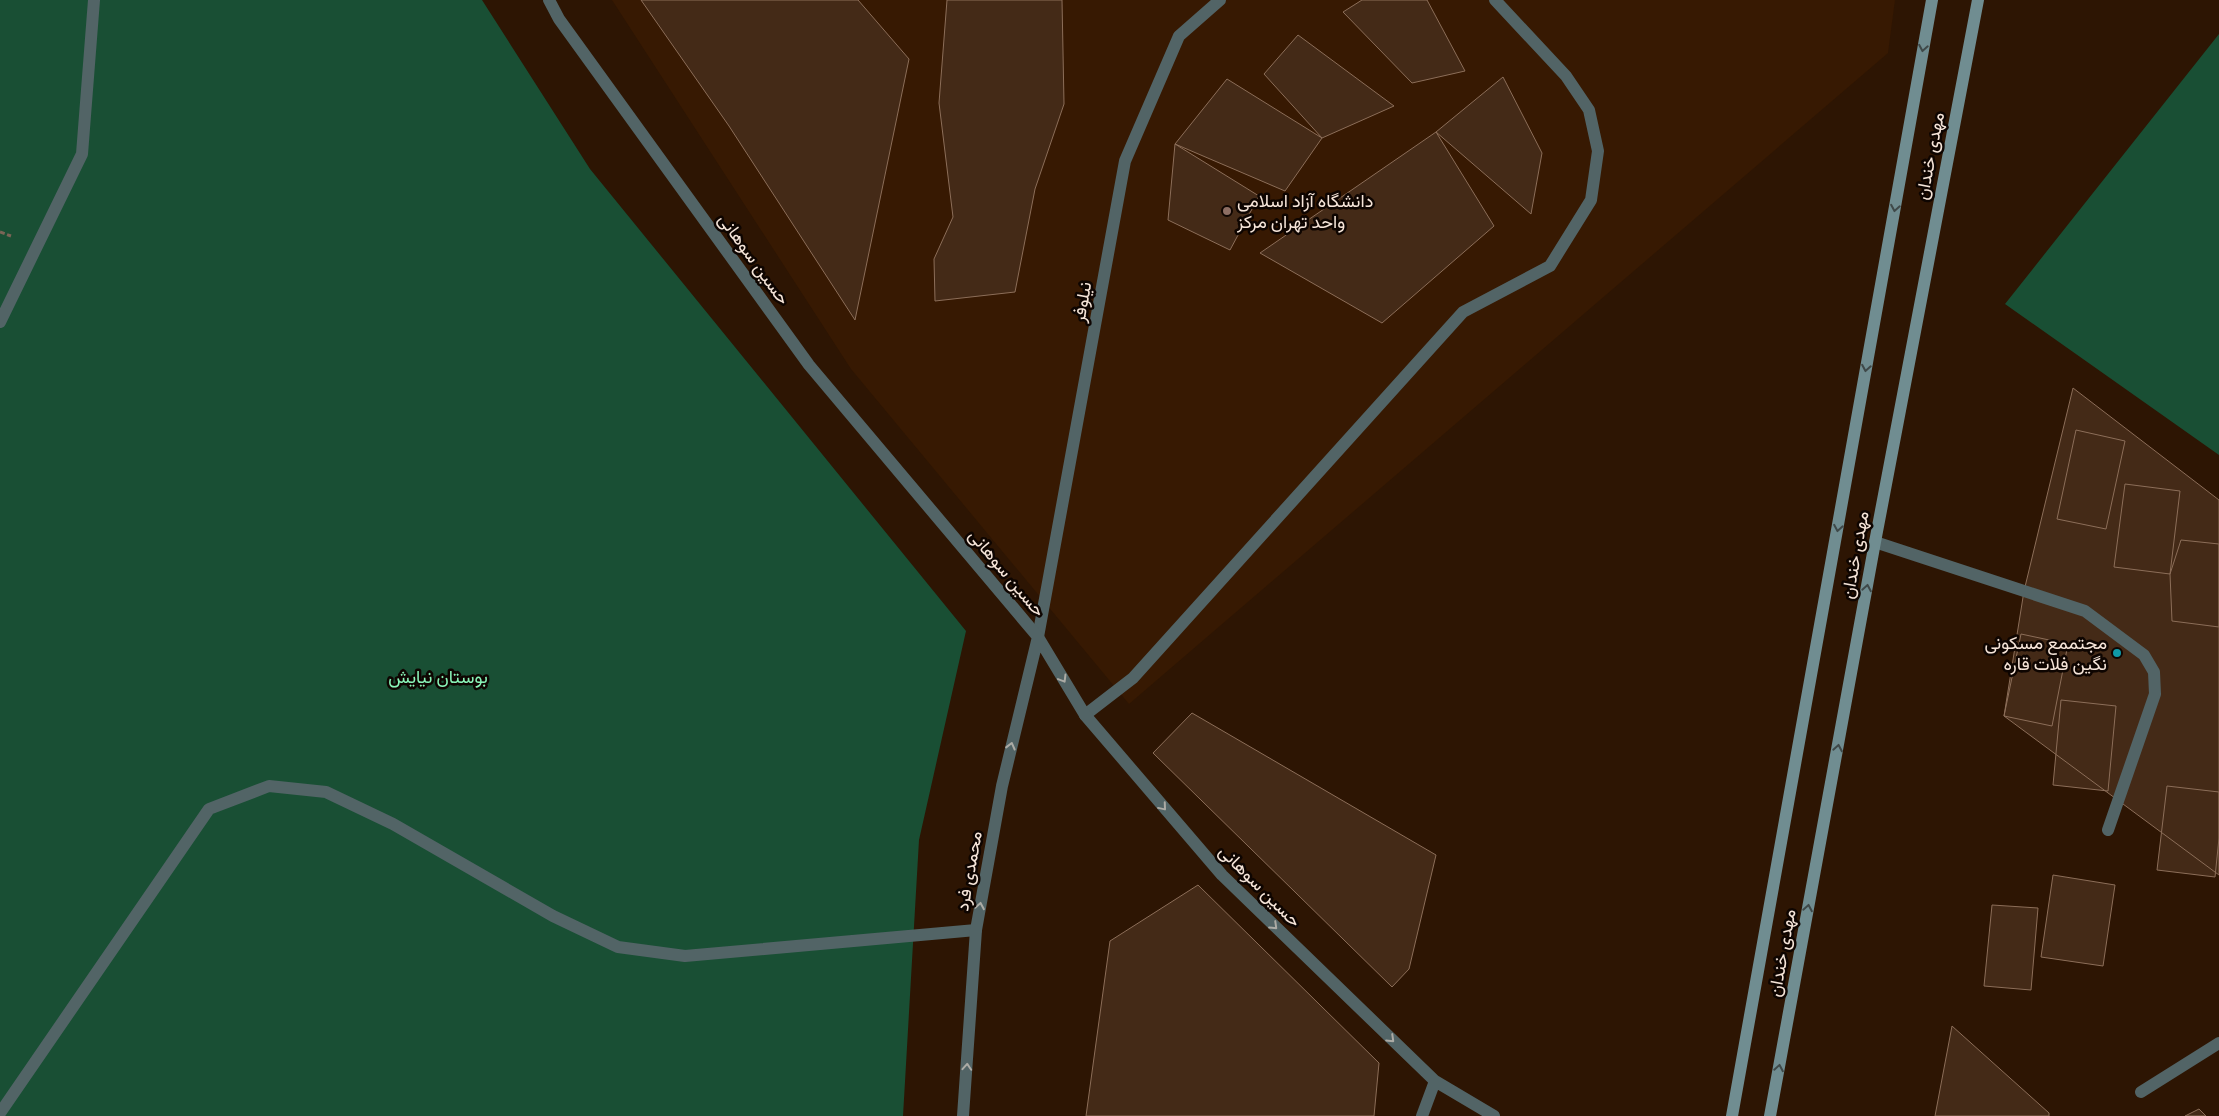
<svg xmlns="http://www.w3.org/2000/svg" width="2219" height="1116" font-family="Cabin,Vazirmatn,sans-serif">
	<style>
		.built { fill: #371902 }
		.green { fill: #194f34 }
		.building { fill: #442a17; stroke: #8c6e59 }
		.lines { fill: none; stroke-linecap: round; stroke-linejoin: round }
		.path { stroke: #7b6556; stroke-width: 3; stroke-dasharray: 5 2.5; stroke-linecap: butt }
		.lane { stroke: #526466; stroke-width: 12 }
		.street { stroke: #526466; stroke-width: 12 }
		.secondary { stroke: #708d91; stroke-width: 12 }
		.oneway { stroke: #3f4949 }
		.oneway2 { stroke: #acaba5 }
		.education-dot { fill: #8d6e63; stroke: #0e0501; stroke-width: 2 }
		.culture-dot { fill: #0f9aa8; stroke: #0e0501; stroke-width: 2 }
		.labels { text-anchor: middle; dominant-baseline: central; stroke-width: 5; stroke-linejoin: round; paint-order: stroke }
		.street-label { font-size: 18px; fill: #f6e5d9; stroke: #0e0501 }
		.poi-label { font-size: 18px; fill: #f6e5d9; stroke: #0e0501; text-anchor: start }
		.park-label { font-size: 18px; fill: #8af6b9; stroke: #0e0501 }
	</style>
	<rect width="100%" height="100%" fill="#2d1503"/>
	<!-- built -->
	<path class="built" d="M612 0H1895L1888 53 1129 704 851 369Z"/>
	<!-- green -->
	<path class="green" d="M0 0H482L590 169 966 631 919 840 903 1116H0Z
		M2219 34V455L2005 304Z"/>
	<!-- building -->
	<path class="building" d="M641 0H858L909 59 855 320 729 126Z
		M947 0H1062L1064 104 1035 189 1015 292 935 301 934 259 953 217 939 103Z
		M1362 0H1427L1465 71 1412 83 1343 12Z
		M1298 35 1394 106 1322 138 1264 74Z
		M1503 77 1542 153 1531 214 1436 132Z
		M1227 79 1322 138 1285 191 1175 144Z
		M1436 132 1494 226 1382 323 1260 253Z
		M1175 144 1259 196 1230 250 1168 220Z
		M2073 388 2219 500V875L2004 716 2024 591Z
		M2076 430 2125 441 2106 529 2057 519Z
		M2125 484 2180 491 2170 574 2114 567Z
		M2181 540 2219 544V627L2172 621 2170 574Z
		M2021 634 2068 644 2052 726 2004 716Z
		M2061 700 2116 706 2108 791 2053 785Z
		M1192 713 1436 855 1409 969 1392 987 1153 753Z
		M2167 786 2219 792V838L2215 877 2157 870Z
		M2053 875 2115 885 2103 966 2041 957Z
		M1198 885 1379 1063 1374 1116H1086L1110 941Z
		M1992 905 2038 908 2031 990 1984 986Z
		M1952 1026 2049 1113V1116H1935Z
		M2199 1109 2206 1116H2185Z"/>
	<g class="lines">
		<!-- path -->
		<path class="path" d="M0 232 11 236"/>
		<!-- lane -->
		<path class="lane" d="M0 322 82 154 94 0
			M1038 637 1125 161 1179 36 1220 0
			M1085 715 1133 678 1463 312 1550 266 1591 200 1598 151 1589 110 1566 76 1495 0
			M0 1113 209 809 269 786 326 792 393 824 553 916 618 947 685 956 976 930"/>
		<!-- street -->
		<path class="street" d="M549 0 559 19 809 365 1038 637 1085 715 1222 875 1435 1081 1494 1116
			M1875 542 2085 611 2144 655 2154 672 2155 694 2108 830
			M2141 1092 2219 1043
			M963 1116 976 930 1002 786 1038 637
			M1422 1116 1435 1081"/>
		<!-- secondary -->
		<path class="secondary" d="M1732 1116 1932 0
			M1770 1116 1875 542 1978 0"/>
	</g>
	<!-- one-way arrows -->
	<defs><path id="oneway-chevron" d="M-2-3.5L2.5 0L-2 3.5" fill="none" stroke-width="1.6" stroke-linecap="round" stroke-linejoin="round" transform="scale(1.25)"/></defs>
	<g class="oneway">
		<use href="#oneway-chevron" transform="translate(1923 48) rotate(100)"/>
		<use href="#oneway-chevron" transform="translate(1895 208) rotate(100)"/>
		<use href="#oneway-chevron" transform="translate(1866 368) rotate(100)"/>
		<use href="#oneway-chevron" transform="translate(1838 528) rotate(100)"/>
		<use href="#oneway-chevron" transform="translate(1867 588) rotate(-80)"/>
		<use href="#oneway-chevron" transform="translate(1838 748) rotate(-80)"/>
		<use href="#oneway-chevron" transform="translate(1808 908) rotate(-80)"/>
		<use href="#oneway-chevron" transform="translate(1779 1068) rotate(-80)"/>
	</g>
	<g class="oneway2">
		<use href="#oneway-chevron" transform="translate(1063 679) rotate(59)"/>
		<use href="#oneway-chevron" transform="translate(1011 746) rotate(-76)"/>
		<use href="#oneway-chevron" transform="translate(1163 807) rotate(50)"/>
		<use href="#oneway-chevron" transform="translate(980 906) rotate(-80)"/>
		<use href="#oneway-chevron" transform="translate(1274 926) rotate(44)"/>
		<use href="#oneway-chevron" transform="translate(1391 1039) rotate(44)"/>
		<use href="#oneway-chevron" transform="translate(967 1067) rotate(-86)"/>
	</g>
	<!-- markers -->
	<circle class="education-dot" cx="1227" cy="211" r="5"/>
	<circle class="culture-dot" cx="2117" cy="653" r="5"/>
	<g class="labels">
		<!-- street labels -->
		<g class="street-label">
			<text transform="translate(1930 156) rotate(-79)">مهدی خندان</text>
			<text transform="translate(754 259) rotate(54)">حسین سوهانی</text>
			<text transform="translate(1082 302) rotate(-80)">نیلوفر</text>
			<text transform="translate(1855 555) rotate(-80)">مهدی خندان</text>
			<text transform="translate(1007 573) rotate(50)">حسین سوهانی</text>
			<text transform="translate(969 871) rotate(-80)">محمدی فرد</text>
			<text transform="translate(1260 886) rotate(45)">حسین سوهانی</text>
			<text transform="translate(1782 953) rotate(-80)">مهدی خندان</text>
		</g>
		<!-- poi labels -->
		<g class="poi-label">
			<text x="1237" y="201">دانشگاه آزاد اسلامی<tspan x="1237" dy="21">واحد تهران مرکز</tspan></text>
			<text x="2107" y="643" text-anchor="end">مجتممع مسکونی<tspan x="2107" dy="21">نگین فلات قاره</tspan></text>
		</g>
		<!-- park labels -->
		<g class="park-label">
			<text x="438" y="677">بوستان نیایش</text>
		</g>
	</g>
</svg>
